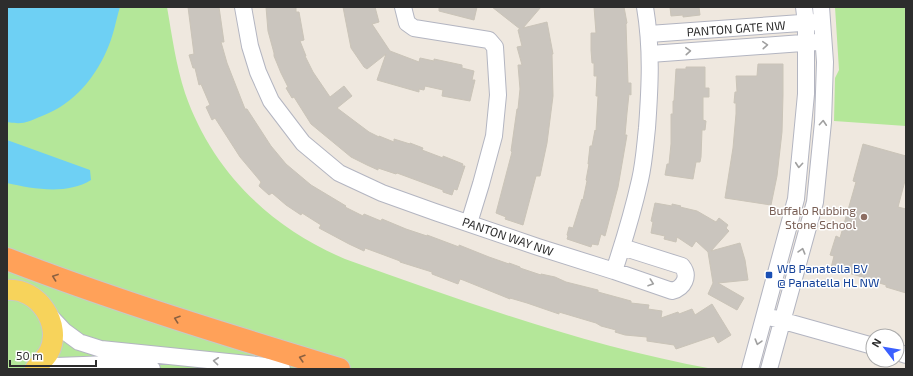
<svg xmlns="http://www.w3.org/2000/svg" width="913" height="376" font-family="'Exo 2',sans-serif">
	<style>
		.grass { fill: #b4e799 }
		.water { fill: #6ed0f4 }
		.building { fill: #cac5be; stroke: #cac4b8 }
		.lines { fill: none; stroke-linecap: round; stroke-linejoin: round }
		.minor-casing { stroke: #b3b5c1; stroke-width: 18 }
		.major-casing { stroke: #c8c8c8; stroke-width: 22 }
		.highway-casing { stroke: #c8c8c8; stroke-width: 24 }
		.minor { stroke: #fff; stroke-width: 16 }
		.major { stroke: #f7d35b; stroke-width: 20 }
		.highway { stroke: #ffa159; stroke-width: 22 }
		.oneway { stroke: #a0a0a0 }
		.oneway2 { stroke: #8c6141 }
		.education-dot { fill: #8d6e63; stroke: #fff; stroke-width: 1.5 }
		.transit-dot { fill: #1a4fb4; stroke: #fff; stroke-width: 1.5 }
		.labels { text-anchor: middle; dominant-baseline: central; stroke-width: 3; stroke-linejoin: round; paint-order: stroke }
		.street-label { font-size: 12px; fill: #2d2d2d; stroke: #fff }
		.education-label { font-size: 12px; fill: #785e54; stroke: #fff; text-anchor: end }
		.transit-label { font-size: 12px; fill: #164399; stroke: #fff; text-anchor: start }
	</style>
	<rect width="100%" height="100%" fill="#efe8df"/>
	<!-- grass -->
	<path class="grass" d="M7 7H167C172 36 176 65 185 93 212 171 270 227 345 259 466 302 586 346 713 369H7Z
		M835 7H906V126L834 121 835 78 839 70Z"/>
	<!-- water -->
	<path class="water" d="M7 7H120C116 20 114 33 109 45 97 76 74 104 42 116 27 122 24 125 7 122Z
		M7 140 90 170 91 180C67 195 33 189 7 183Z"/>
	<!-- building -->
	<path class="building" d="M188 7H219L224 42H221L227 63 245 109H247L271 146 286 164 311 185 346 206 345 207 363 216 364 214 381 221 382 219 406 229 427 236V235L459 247V245L489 257 509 264V263L520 267V268L541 275V274L555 277 566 282 598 290V292L631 301V303L649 305 648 309 662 311 661 318 678 312 679 314 692 309 695 315 712 304 731 335 718 343 714 336 676 349 674 345 647 341V337L625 335 615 332 616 330 601 326 596 323 559 312V314L527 303 510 298V299L463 280 460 279 458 284 432 274V272L400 262V261L384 255 365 248 364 251 349 244 319 228 321 225 302 213 301 215 286 205 272 193 269 195 259 186 261 182 240 157 215 118 212 120 206 107 210 105 201 84 199 85 195 68H193L189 55 194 54Z
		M266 7H296V12H299L304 40 300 41 306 56H305L313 72 330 97 344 86 352 96 337 108 369 132 379 137V136L394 142V139L410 144V143L423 148 422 150 443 158V156L463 164 462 166H465L457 190 454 189 452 195 443 192V190L397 173 396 174 378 168V170L367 165 351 157 311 124 294 97 292 98 286 88 288 87 281 73 274 56V53L268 31Z
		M343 7H375L379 22 372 24 390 51 419 62 420 58 434 61V59L462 65V68L474 71 472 80H475L470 101 442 96 443 90 425 86 424 90 419 89V92L377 80 386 54 367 69 364 67 351 48Z
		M439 7H477L474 20 439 11Z
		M492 7H541L523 28 547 22 553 54H552L553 96 547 143 540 176H536L523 225 505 219 506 217 496 213 512 152 511 151 517 109H518L520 89 518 65H522L517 47 522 46 518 30 520 29Z
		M594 7H624L627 23 626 24 628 83H631V95L629 94 627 113 625 135H627L618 187 605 236 601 234 598 245 592 244 591 247 567 239 568 236 567 235 569 227 573 228 582 199 583 200 587 181 586 180 589 164H588L590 146H592L595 130 596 131 598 96H596L597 76H594V63H592L591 50V33H596Z
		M670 7H699L700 15 683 17V15L671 16Z
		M758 64H783V95L782 132 777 176 771 205 725 198 733 148 736 114V103H734L735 92H737L736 76H757Z
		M686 67H705V88H709V97H703V120L706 121 705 130H702L701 157 700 162H696L693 179 665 175 667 164H669L671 144V114H673V101H674L676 69H686Z
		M863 144 906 156V177L898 207 906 209V293L886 287V285L876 282V281L831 268 834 256 830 255 836 236 840 238 856 182 853 181Z
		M655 203 672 206V204L681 206 680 207 697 211 716 222 719 218 728 225 726 228 729 231 711 251 740 243 745 260 748 280 718 283 744 298 737 310 708 294 713 283 708 252 696 241 692 247 677 237 676 242 664 239 665 236 651 233 653 222 651 221Z"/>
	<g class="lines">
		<defs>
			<path id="minor" d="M243 7 250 46 258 72 271 101 303 143 339 173 382 193 435 212 538 247 614 271 672 291C684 288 690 276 682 266L622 247
				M403 7 407 23 414 28 489 40 495 47 498 95 494 136 481 184 469 223
				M649 34 815 22
				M650 54 816 42
				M614 271C624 241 633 211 640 180 644 163 645 146 647 128 650 86 652 49 645 7
				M49 315 64 331 79 342 101 349 257 365 282 369
				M773 318 873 346
				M897 352 906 355
				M36 369 56 366 111 364 152 369
				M750 369 796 199 806 94V23L804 7
				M769 369 815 202 823 122 825 62 821 7"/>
			<path id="major" d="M7 290C38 287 63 325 49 352 45 359 39 364 35 369"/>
			<path id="highway" d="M7 259C116 301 227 335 339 369"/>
		</defs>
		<!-- minor casing -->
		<use href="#minor" class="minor-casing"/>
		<!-- major casing -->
		<use href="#major" class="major-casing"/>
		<!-- highway casing -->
		<use href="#highway" class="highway-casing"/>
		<!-- minor -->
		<use href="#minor" class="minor"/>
		<!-- major -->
		<use href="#major" class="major"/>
		<!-- highway -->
		<use href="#highway" class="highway"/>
	</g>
	<!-- one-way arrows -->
	<defs><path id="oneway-chevron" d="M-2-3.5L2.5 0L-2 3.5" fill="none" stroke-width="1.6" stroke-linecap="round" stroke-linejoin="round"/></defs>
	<g class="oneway">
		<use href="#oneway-chevron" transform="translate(765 45) rotate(-4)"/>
		<use href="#oneway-chevron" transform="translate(688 51) rotate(-4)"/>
		<use href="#oneway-chevron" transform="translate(823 123) rotate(-86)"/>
		<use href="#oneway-chevron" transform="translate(799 165) rotate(95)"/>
		<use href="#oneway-chevron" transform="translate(802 251) rotate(-74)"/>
		<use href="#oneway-chevron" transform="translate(651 283) rotate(19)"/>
		<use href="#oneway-chevron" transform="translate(758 342) rotate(106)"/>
		<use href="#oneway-chevron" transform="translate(216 361) rotate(-174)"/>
	</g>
	<g class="oneway2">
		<use href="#oneway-chevron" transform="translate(55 277) rotate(-160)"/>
		<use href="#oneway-chevron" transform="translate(177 319) rotate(-161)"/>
		<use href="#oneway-chevron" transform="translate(302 358) rotate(-163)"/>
	</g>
	<!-- markers -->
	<circle class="education-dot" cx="864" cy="217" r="4"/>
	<rect class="transit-dot" x="765" y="271" width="8" height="8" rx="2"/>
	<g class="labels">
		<!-- street labels -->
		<g class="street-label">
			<text transform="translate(736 28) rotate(-4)">PANTON GATE NW</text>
			<text transform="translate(508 236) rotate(19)">PANTON WAY NW</text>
		</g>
		<!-- education labels -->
		<g class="education-label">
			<text x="856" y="210">Buffalo Rubbing<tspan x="856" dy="14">Stone School</tspan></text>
		</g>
		<!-- transit labels -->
		<g class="transit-label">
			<text x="777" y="268">WB Panatella BV<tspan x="777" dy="14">@ Panatella HL NW</tspan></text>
		</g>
	</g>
	<!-- border -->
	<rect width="913" height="376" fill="none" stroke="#2d2d2d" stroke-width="16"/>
	<!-- north arrow -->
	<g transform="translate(885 348) rotate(301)"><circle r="19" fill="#ffffff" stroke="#ababab"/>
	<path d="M0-3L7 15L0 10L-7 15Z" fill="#3b60ff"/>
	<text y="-6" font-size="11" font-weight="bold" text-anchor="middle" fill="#2d2d2d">N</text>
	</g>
	<!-- scale -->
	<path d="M10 360v6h86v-6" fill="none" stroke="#2d2d2d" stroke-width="2"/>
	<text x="16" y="360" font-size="12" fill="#2d2d2d" stroke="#ffffff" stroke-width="3" paint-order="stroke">50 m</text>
</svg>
